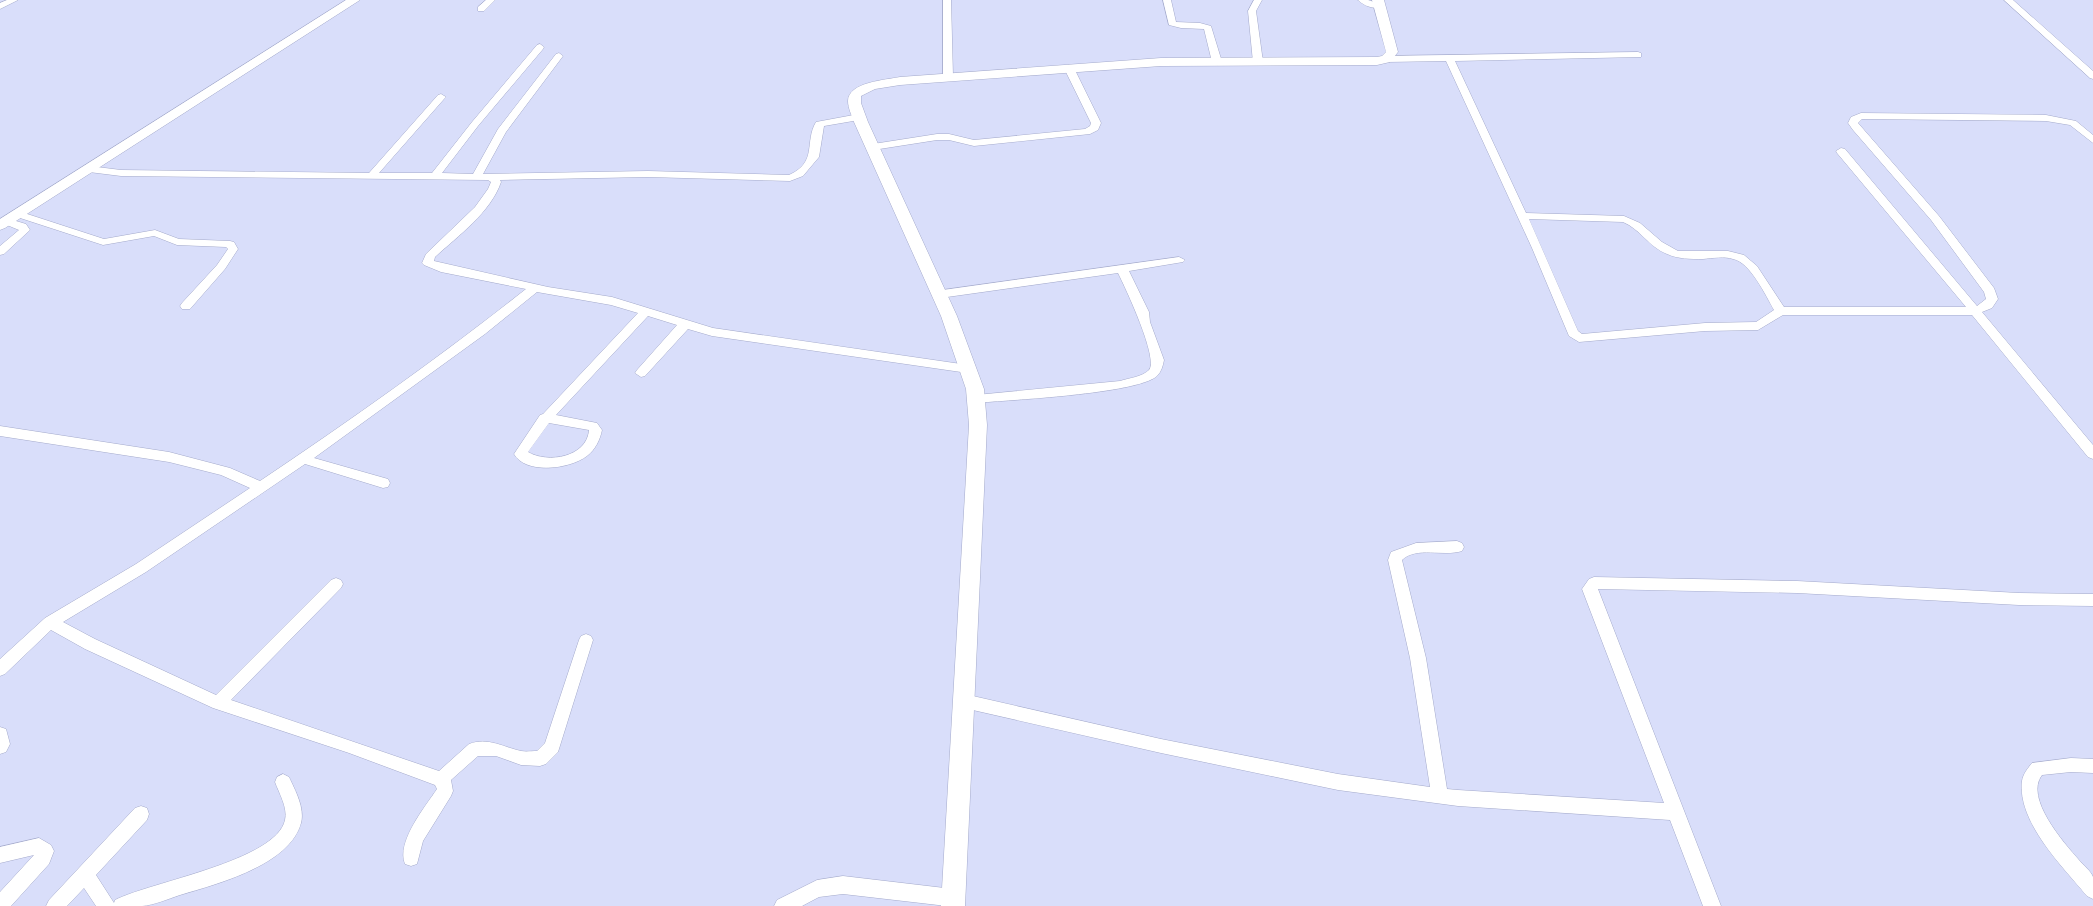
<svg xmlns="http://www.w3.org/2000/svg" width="2093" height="906" font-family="'Crimson Pro',serif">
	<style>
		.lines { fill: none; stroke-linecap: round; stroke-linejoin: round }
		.street-casing { stroke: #a4aacb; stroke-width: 1 }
		.secondary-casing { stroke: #a4aacb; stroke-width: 1 }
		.street { fill: #fff; fill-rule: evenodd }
		.secondary { fill: #fff; fill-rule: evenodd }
	</style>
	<rect width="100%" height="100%" fill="#d9defa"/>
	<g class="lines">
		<defs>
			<path id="street" d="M7 0H18L0 9V3Z
				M486 0H495L484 11H478V7Z
				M943 0H951L953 77 948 80 943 77Z
				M1163 0H1171L1176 22 1200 23 1211 26 1222 62 1220 64 1217 65 1212 62 1204 29 1181 28 1169 25Z
				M1254 0H1262L1256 11 1263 62 1258 65 1253 62 1248 11Z
				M1358 0H1368L1383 5C1376 11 1364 6 1358 0Z
				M2004 0H2013L2093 71V79L2090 78Z
				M540 44 544 47 543 49 478 126 442 173 473 174 498 129 556 54 559 53 563 56 506 132 483 174 648 171 789 175C818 162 804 142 816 122L859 114 864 117 859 120 824 126 819 157 803 176 790 181 648 177 500 180 501 182C491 212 458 236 435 257L434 261 548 287 612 297 713 328 968 365 974 369 968 373 712 336 688 329 645 376 641 377 635 373 637 370 677 325 648 316 556 415 597 423 602 430C600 440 595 450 587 456 570 469 526 475 514 454L540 415 543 414 638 313 611 305 537 292 485 334 314 458 388 479 390 483 388 487 383 488 305 464 146 572 63 622 95 639 216 695 331 580 336 578 341 580 343 584 341 588 231 700 439 771 469 744C488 737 503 747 521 751 526 752 532 751 537 751L545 743 579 640 581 636 586 634 591 636 593 640 558 752 546 764 540 766 521 765 496 756H478L451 780 453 791 451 796 423 841 417 864 411 866 405 864C396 842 425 807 437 789L435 785 349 753 213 708 85 649 51 630 5 674 0 676V659L45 618 136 564 250 488 221 475 169 462 0 436V426L169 452 230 468 260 481C351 420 440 357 526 289L441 272 424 265 422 263 426 254 475 207 488 189 491 182 488 180 121 176 89 172 84 169 89 166 121 170 369 173 438 95 441 94 446 97 444 99 379 173H432L472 122 537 45ZM549 423 589 430C587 457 548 464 528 452Z
				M1638 52 1641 53V57L1455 61 1526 213 1624 216 1640 223 1662 242 1678 251H1728L1744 255 1757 266 1784 307H1966L1837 153 1836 151 1841 148 1845 149 1977 306 1986 299 1984 292 1931 220 1853 130 1848 123 1851 117 1861 113 2046 115 2076 121 2093 135V143L2070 125 2046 121 1862 119 1858 123 1939 216 1994 288 1998 299 1992 308 1982 312 2093 445V459L2088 457 1972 315H1783L1758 330 1705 331 1579 342 1569 336 1532 248 1446 61 1386 62 1382 59 1386 56ZM1529 219 1623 222C1640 229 1649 247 1667 254 1678 259 1691 259 1703 259 1713 258 1724 256 1733 259 1750 262 1766 296 1774 310L1756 322 1705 323 1582 334 1578 331Z
				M1069 65 1074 68 1101 123 1098 130 1090 134 974 146 949 140H937L873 150 868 147 873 144 937 134H949L974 140 1085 129 1090 126 1091 123 1064 68Z
				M18 211 104 239 155 230 179 239 230 241 234 242 238 249 225 269 190 309H182L180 306 182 303 217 265 228 249 226 247 177 245 154 236 103 245 14 216 13 214Z
				M6 218 26 224 30 230 4 254 0 255V246L19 230 2 223 1 221 2 219Z
				M1179 257 1185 260 1183 262 1129 271 1149 312 1150 322 1164 360C1163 366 1161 372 1157 376 1137 394 1008 400 976 403L972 402 970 399 972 396 976 395 1120 381C1129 378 1142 377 1149 370 1159 359 1125 287 1118 273L940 298 936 297 934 294 936 291Z
				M1457 541 1462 543 1464 547 1462 551C1444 557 1416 546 1402 560L1426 658 1447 789 1458 790 1664 803 1582 589 1589 579 1594 577 1797 581 2019 593 2093 594V606L2019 605 1797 593 1598 589 1721 906H1703L1670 820 1458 806 1338 790 1161 753 964 708 959 706 956 701 959 696 964 694 1161 739 1338 774 1430 787 1410 658 1388 560 1391 552 1416 543Z
				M0 727 6 729 10 744 6 752 0 754Z
				M2071 758 2093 759V773L2071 772 2042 775C2024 798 2064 843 2079 860 2083 865 2091 871 2093 877 2093 883 2093 892 2093 899L2087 896C2063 867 2017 822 2022 781 2023 774 2028 768 2032 763Z
				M283 774 289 777C295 790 305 808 301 823 290 865 217 884 180 895 168 899 154 905 142 906 127 906 111 906 96 906L84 888 67 906H46L49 900 135 808 141 806 147 808 149 814 147 820 96 875 114 903 115 900C150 882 276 861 285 820 288 808 279 793 275 782L277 777Z
				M39 838 51 845 54 851 49 864 11 906H0V892L34 855 0 863V847Z
				M843 876 953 889 959 892 962 898 959 904 947 906 843 894 819 897 802 906H774L777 900 817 880Z"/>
			<path id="secondary" d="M346 0H360L5 228 0 230V219Z
				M1372 0H1384L1398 52 1390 62 1377 65 1161 66 900 85 875 89 861 96V103L868 122 957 316 984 389 987 425 965 906H941L969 425 966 389 941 316 854 122C852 116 848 108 848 101 848 82 886 80 900 77L1161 58 1377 57 1382 56 1386 52Z"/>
		</defs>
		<!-- street casing -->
		<use href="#street" class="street-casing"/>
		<!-- secondary casing -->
		<use href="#secondary" class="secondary-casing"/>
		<!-- street -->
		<use href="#street" class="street"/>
		<!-- secondary -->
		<use href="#secondary" class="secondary"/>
	</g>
</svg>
